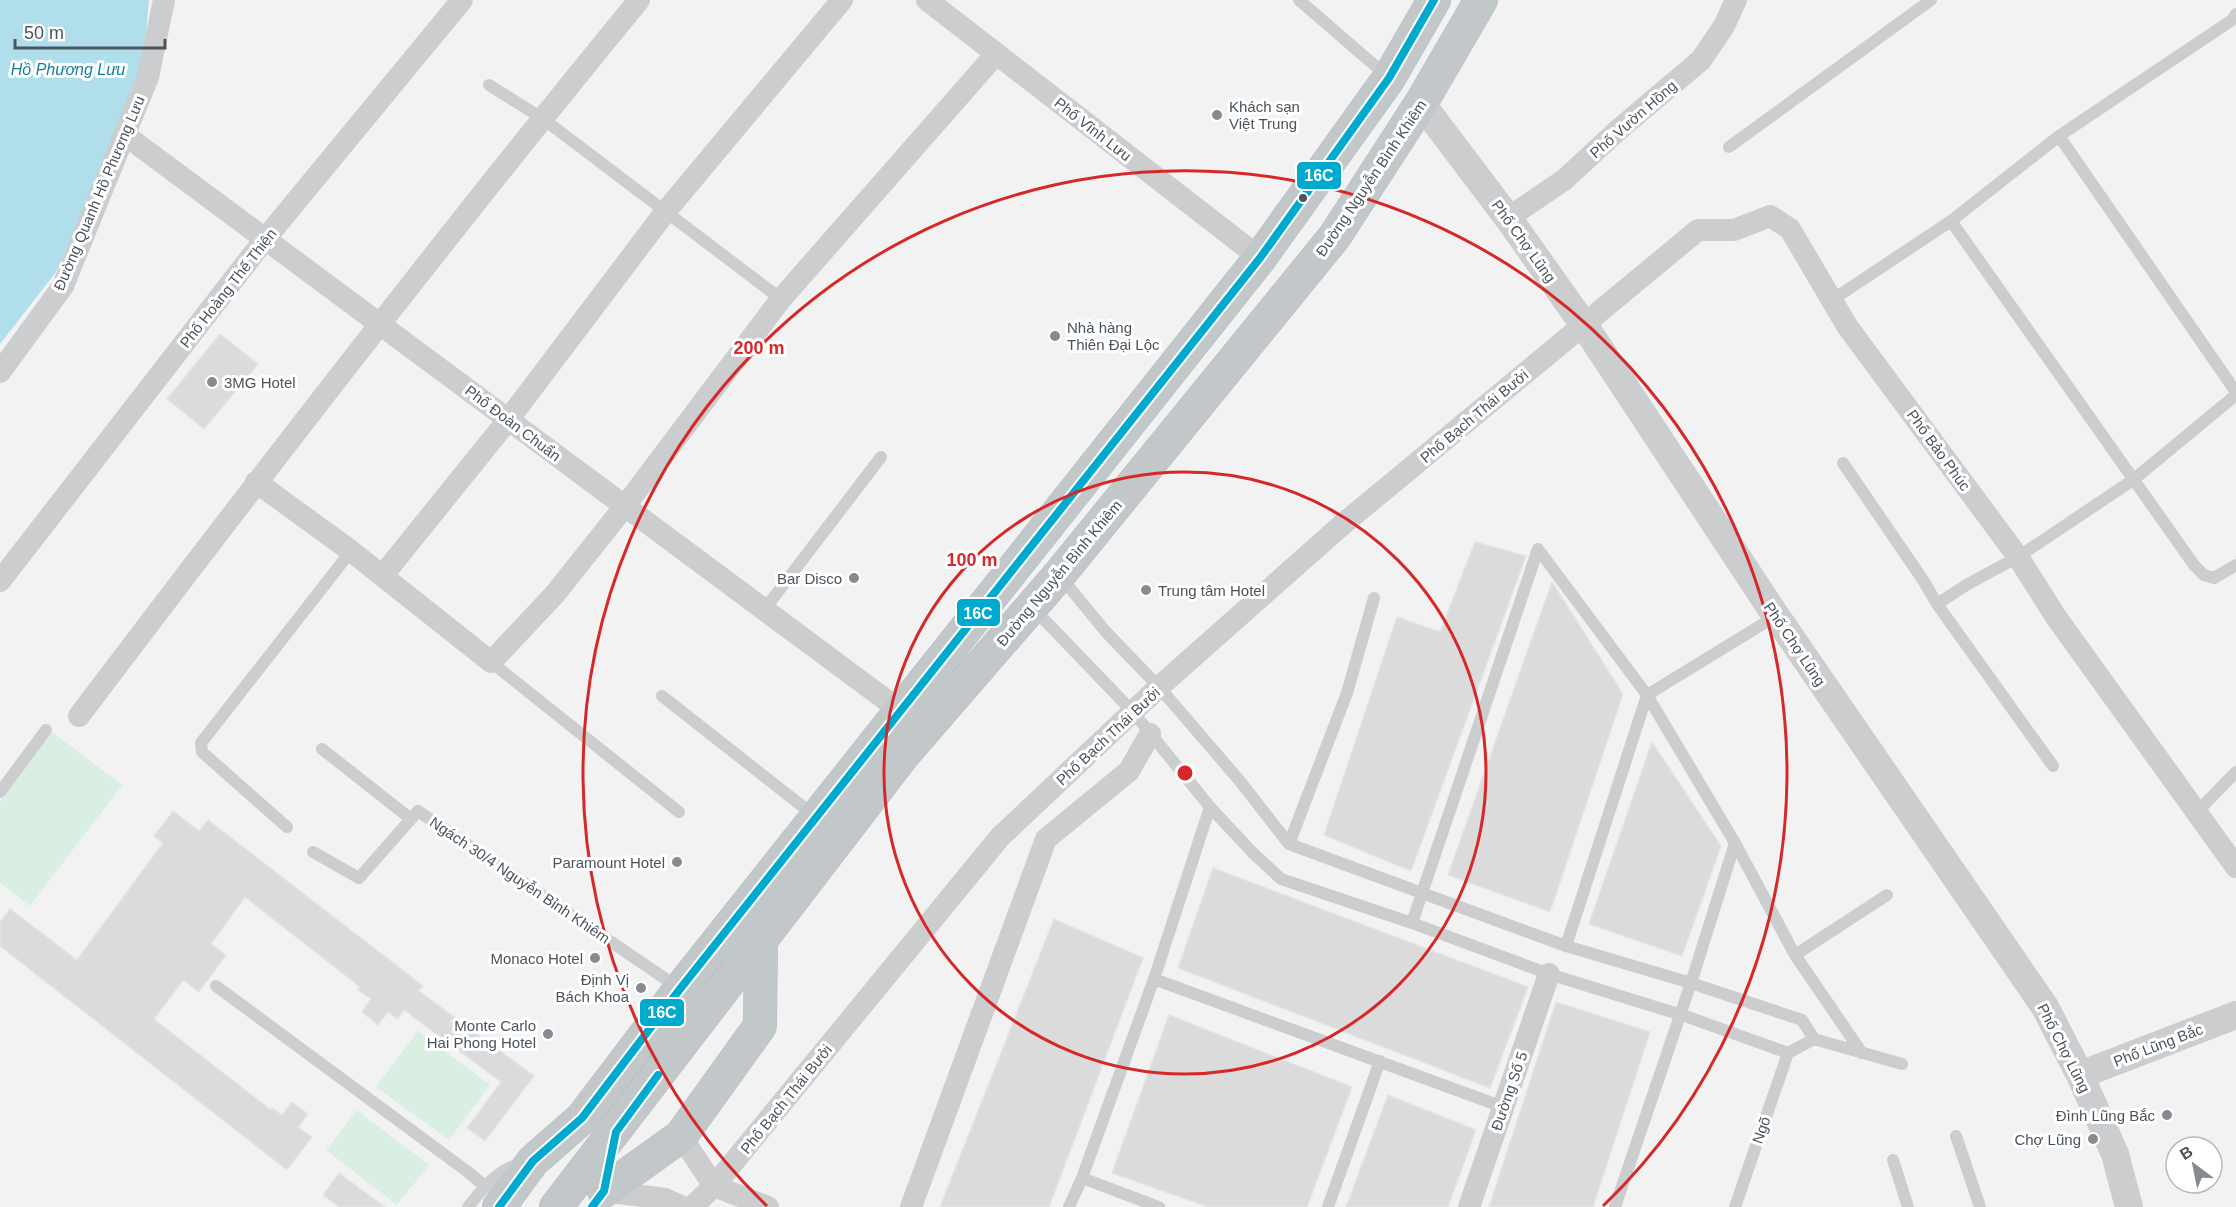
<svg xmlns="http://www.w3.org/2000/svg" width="2236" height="1207" font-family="Helvetica,sans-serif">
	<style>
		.green { fill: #d8efe2 }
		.water { fill: #b0deea }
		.building { fill: #dbdbdc; stroke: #e3e4e5; stroke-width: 1.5 }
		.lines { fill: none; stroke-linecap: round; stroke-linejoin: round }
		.trunk-casing { stroke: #b7bcc0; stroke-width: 34 }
		.service { stroke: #cccdcf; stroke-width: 12 }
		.minor { stroke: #cccdcf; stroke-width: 22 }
		.tertiary { stroke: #cccdcf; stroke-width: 28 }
		.trunk { stroke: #c2c7ca; stroke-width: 33 }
		.bus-1-casing { stroke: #fff; stroke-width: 12 }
		.bus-1 { stroke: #00a9ce; stroke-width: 8 }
		.ring { fill: none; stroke: #d62828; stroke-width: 3 }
		.poi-dot { fill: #858b91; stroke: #fff; stroke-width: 2 }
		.bus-dot { fill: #4a545d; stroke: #fff; stroke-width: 2 }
		.labels { text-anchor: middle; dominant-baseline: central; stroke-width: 6; stroke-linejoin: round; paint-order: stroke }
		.poi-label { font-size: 15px; fill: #4a545d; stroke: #fff; text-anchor: end }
		.street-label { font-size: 15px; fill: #4a545d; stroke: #fff }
		.water-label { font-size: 16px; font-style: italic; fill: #167f9d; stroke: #fff }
		.centre { fill: #d62828; stroke: #fff; stroke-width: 3 }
		.ring-label { font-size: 18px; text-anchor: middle; font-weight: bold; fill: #d62828; stroke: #fff; stroke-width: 6; stroke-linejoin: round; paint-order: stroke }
		.line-badge { stroke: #fff; stroke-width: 2 }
		.badge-label { font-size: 16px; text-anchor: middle; font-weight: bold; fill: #fff }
	</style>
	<rect width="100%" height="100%" fill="#f2f2f2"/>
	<!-- green -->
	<path class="green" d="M52 732 122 785 30 906 0 883V801Z
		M418 1031 490 1085 449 1140 376 1087Z
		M357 1110 429 1165 397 1205 326 1150Z"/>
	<!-- water -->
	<path class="water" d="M0 0H149L143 66 95 188 56 272 0 344Z"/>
	<!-- building -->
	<path class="building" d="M220 334 258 364 204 429 167 399Z
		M1475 542 1526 556 1411 871 1324 835 1397 617 1440 632Z
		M1552 582 1623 694 1550 912 1448 875Z
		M1652 742 1721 846 1682 956 1589 924Z
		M173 811 199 831 208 820 423 986 419 991 534 1076 485 1141 467 1128 501 1082 404 1010 398 1019 388 1012 378 1025 362 1012 371 999 358 990 360 987 245 897 211 944 226 955 199 992 183 980 154 1019 271 1110 272 1108 282 1115 292 1102 308 1114 298 1127 312 1137 287 1170 0 946V922L10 909 77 960 163 843 154 836Z
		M1213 868 1528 987 1490 1088 1178 968Z
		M1054 919 1143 958 1049 1207H940Z
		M1556 1002 1650 1032 1593 1207H1489Z
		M1169 1015 1352 1087 1307 1207H1208L1112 1173Z
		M1388 1095 1476 1130 1448 1207H1346Z
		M339 1173 385 1207H339L323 1195Z"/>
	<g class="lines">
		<defs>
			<path id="trunk" d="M604 1191 681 1136 760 1026 761 940
				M499 1207 533 1161 582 1118 680 989 1260 258 1389 78 1434 0
				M556 1207 904 754 1059 575 1335 236 1421 103 1481 0"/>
		</defs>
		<!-- trunk casing -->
		<use href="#trunk" class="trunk-casing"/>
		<!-- service -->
		<path class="service" d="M1299 0 1388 77
			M489 85 542 118 781 299
			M2059 136 2236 392
			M1729 147 1931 0
			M1951 221 2194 565 2204 575 2214 578 2236 565
			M1832 300 1951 221 2059 136 2232 20 2236 14
			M1843 463 1923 580 1937 604
			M1538 549 1647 695 1735 843 1795 955 1862 1053
			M1060 576 1106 632 1159 687 1239 780 1289 844 1566 946 1691 983 1802 1020 1814 1039 1902 1064
			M1032 607 1133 712 1210 807 1252 852 1281 879 1412 923 1549 974 1688 1017 1788 1053 1814 1039
			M764 610 881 457
			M491 662 679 812
			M662 696 816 817
			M322 749 411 819
			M2053 766 1937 604 1968 584 2018 557 2133 480 2236 395
			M0 792 46 730
			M2196 813 2236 772
			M287 827 202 752 201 743 351 551
			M1289 844 1347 693 1374 598
			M313 852 359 878 418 811 679 988
			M1412 923 1538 549
			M1566 946 1647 695 1776 616
			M1795 955 1887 895
			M1154 979 1503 1107
			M216 986 468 1172 485 1186
			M1956 1136 1980 1207
			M1893 1160 1908 1207
			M1082 1178 1159 1207
			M468 1207C484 1187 497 1169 523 1163
			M1069 1207 1082 1178 1154 979 1210 807
			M1328 1207 1380 1061
			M1615 1207 1691 983 1735 843
			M1735 1207 1788 1053"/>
		<!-- minor -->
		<path class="minor" d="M927 0 1260 258
			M125 135 890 703 903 710
			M1508 218 1564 180 1617 131 1701 60 1724 26 1736 0
			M0 372 63 286 148 77 164 0
			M256 482 351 551 491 662 555 594 625 506 781 299 996 54
			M383 575 508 420 666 211 842 0
			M0 581 265 239 462 0
			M79 716C262 474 447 234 639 0
			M681 1136 714 1186 768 1207
			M604 1191 665 1199 683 1207
			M692 1207 714 1186 1000 837 1159 687 1343 524 1698 230H1734L1770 216 1790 229 1847 326 2018 557 2056 617 2236 867
			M911 1207 1046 839 1129 771 1150 734
			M1469 1207 1549 974"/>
		<!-- tertiary -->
		<path class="tertiary" d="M1421 103 1508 218 1584 325 1776 616 2045 1007 2080 1075 2115 1154 2129 1207
			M2080 1075 2236 1015"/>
		<!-- trunk -->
		<use href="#trunk" class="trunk"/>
		<defs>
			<path id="bus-1" d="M499 1207 533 1161 582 1118 680 989 1260 258 1389 78 1434 0
				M592 1207 604 1191 616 1132 658 1075"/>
		</defs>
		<!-- bus-1 casing -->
		<use href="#bus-1" class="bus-1-casing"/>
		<!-- bus-1 -->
		<use href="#bus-1" class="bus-1"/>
	</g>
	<!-- distance rings -->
	<g class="ring">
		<circle cx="1185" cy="773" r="301"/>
		<path d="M767 1206A602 602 0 1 1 1603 1206"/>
	</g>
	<!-- markers -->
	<g class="poi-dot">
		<circle cx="1217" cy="115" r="6"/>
		<circle cx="1055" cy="336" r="6"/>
		<circle cx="212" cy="382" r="6"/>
		<circle cx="854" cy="578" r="6"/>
		<circle cx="1146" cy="590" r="6"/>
		<circle cx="677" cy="862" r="6"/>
		<circle cx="595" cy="958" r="6"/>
		<circle cx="641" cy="988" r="6"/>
		<circle cx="548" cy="1034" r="6"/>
		<circle cx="2167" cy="1115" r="6"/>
		<circle cx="2093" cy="1139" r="6"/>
	</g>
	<circle class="bus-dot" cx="1303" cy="198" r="5"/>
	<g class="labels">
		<!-- poi labels -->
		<g class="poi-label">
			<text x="1229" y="106" text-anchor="start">Khách sạn<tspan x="1229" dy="17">Việt Trung</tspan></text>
			<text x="1067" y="327" text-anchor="start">Nhà hàng<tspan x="1067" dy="17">Thiên Đại Lộc</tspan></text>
			<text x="224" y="382" text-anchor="start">3MG Hotel</text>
			<text x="842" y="578">Bar Disco</text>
			<text x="1158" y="590" text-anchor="start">Trung tâm Hotel</text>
			<text x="665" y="862">Paramount Hotel</text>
			<text x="583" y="958">Monaco Hotel</text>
			<text x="629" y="979">Định Vị<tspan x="629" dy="17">Bách Khoa</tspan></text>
			<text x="536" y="1025">Monte Carlo<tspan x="536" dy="17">Hai Phong Hotel</tspan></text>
			<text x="2155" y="1115">Đình Lũng Bắc</text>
			<text x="2081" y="1139">Chợ Lũng</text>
		</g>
		<!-- street labels -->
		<g class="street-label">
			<text transform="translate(1633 119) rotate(-41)">Phố Vườn Hồng</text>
			<text transform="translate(1093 129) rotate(38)">Phố Vĩnh Lưu</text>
			<text transform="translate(1371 178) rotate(-56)">Đường Nguyễn Bình Khiêm</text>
			<text transform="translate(99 193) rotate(-67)">Đường Quanh Hồ Phương Lưu</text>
			<text transform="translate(1524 241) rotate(54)">Phố Chợ Lũng</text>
			<text transform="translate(228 288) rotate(-52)">Phố Hoàng Thế Thiện</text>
			<text transform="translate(1474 416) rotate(-40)">Phố Bạch Thái Bưởi</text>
			<text transform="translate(513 423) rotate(37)">Phố Đoàn Chuẩn</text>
			<text transform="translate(1939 450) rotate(54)">Phố Bảo Phúc</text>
			<text transform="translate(1059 573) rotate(-50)">Đường Nguyễn Bình Khiêm</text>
			<text transform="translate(1795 644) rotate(56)">Phố Chợ Lũng</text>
			<text transform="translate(1108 736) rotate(-43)">Phố Bạch Thái Bưởi</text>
			<text transform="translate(520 880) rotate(34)">Ngách 30/4 Nguyễn Bỉnh Khiêm</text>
			<text transform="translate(2158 1045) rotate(-21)">Phố Lũng Bắc</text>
			<text transform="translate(2064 1048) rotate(63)">Phố Chợ Lũng</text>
			<text transform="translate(1509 1091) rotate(-71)">Đường Số 5</text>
			<text transform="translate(786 1099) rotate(-51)">Phố Bạch Thái Bưởi</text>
			<text transform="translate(1761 1130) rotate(-71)">Ngõ</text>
		</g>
		<!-- water labels -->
		<g class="water-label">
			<text x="68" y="69">Hồ Phương Lưu</text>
		</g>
	</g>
	<circle cx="1185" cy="773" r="9" class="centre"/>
	<g class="ring-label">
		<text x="759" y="354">200 m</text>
		<text x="972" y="566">100 m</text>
	</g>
	<g class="line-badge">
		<rect x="1296" y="161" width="46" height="29" rx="6" fill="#00a9ce"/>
		<rect x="956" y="598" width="45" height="29" rx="6" fill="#00a9ce"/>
		<rect x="639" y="998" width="46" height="29" rx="6" fill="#00a9ce"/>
	</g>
	<g class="badge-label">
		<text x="1319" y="181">16C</text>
		<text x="978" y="619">16C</text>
		<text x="662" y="1018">16C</text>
	</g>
	<!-- north arrow -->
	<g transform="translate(2194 1165) rotate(328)"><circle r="28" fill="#ffffff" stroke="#b7bbbe" stroke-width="1.5"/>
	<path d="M0-4.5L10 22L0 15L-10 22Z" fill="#858b91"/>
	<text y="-9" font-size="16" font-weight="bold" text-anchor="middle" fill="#4a545d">B</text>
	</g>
	<!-- scale -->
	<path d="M15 39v9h150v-9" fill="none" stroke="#4a545d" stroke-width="3"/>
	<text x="24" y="39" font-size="18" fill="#4a545d" stroke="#ffffff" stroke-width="4.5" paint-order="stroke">50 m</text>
</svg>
